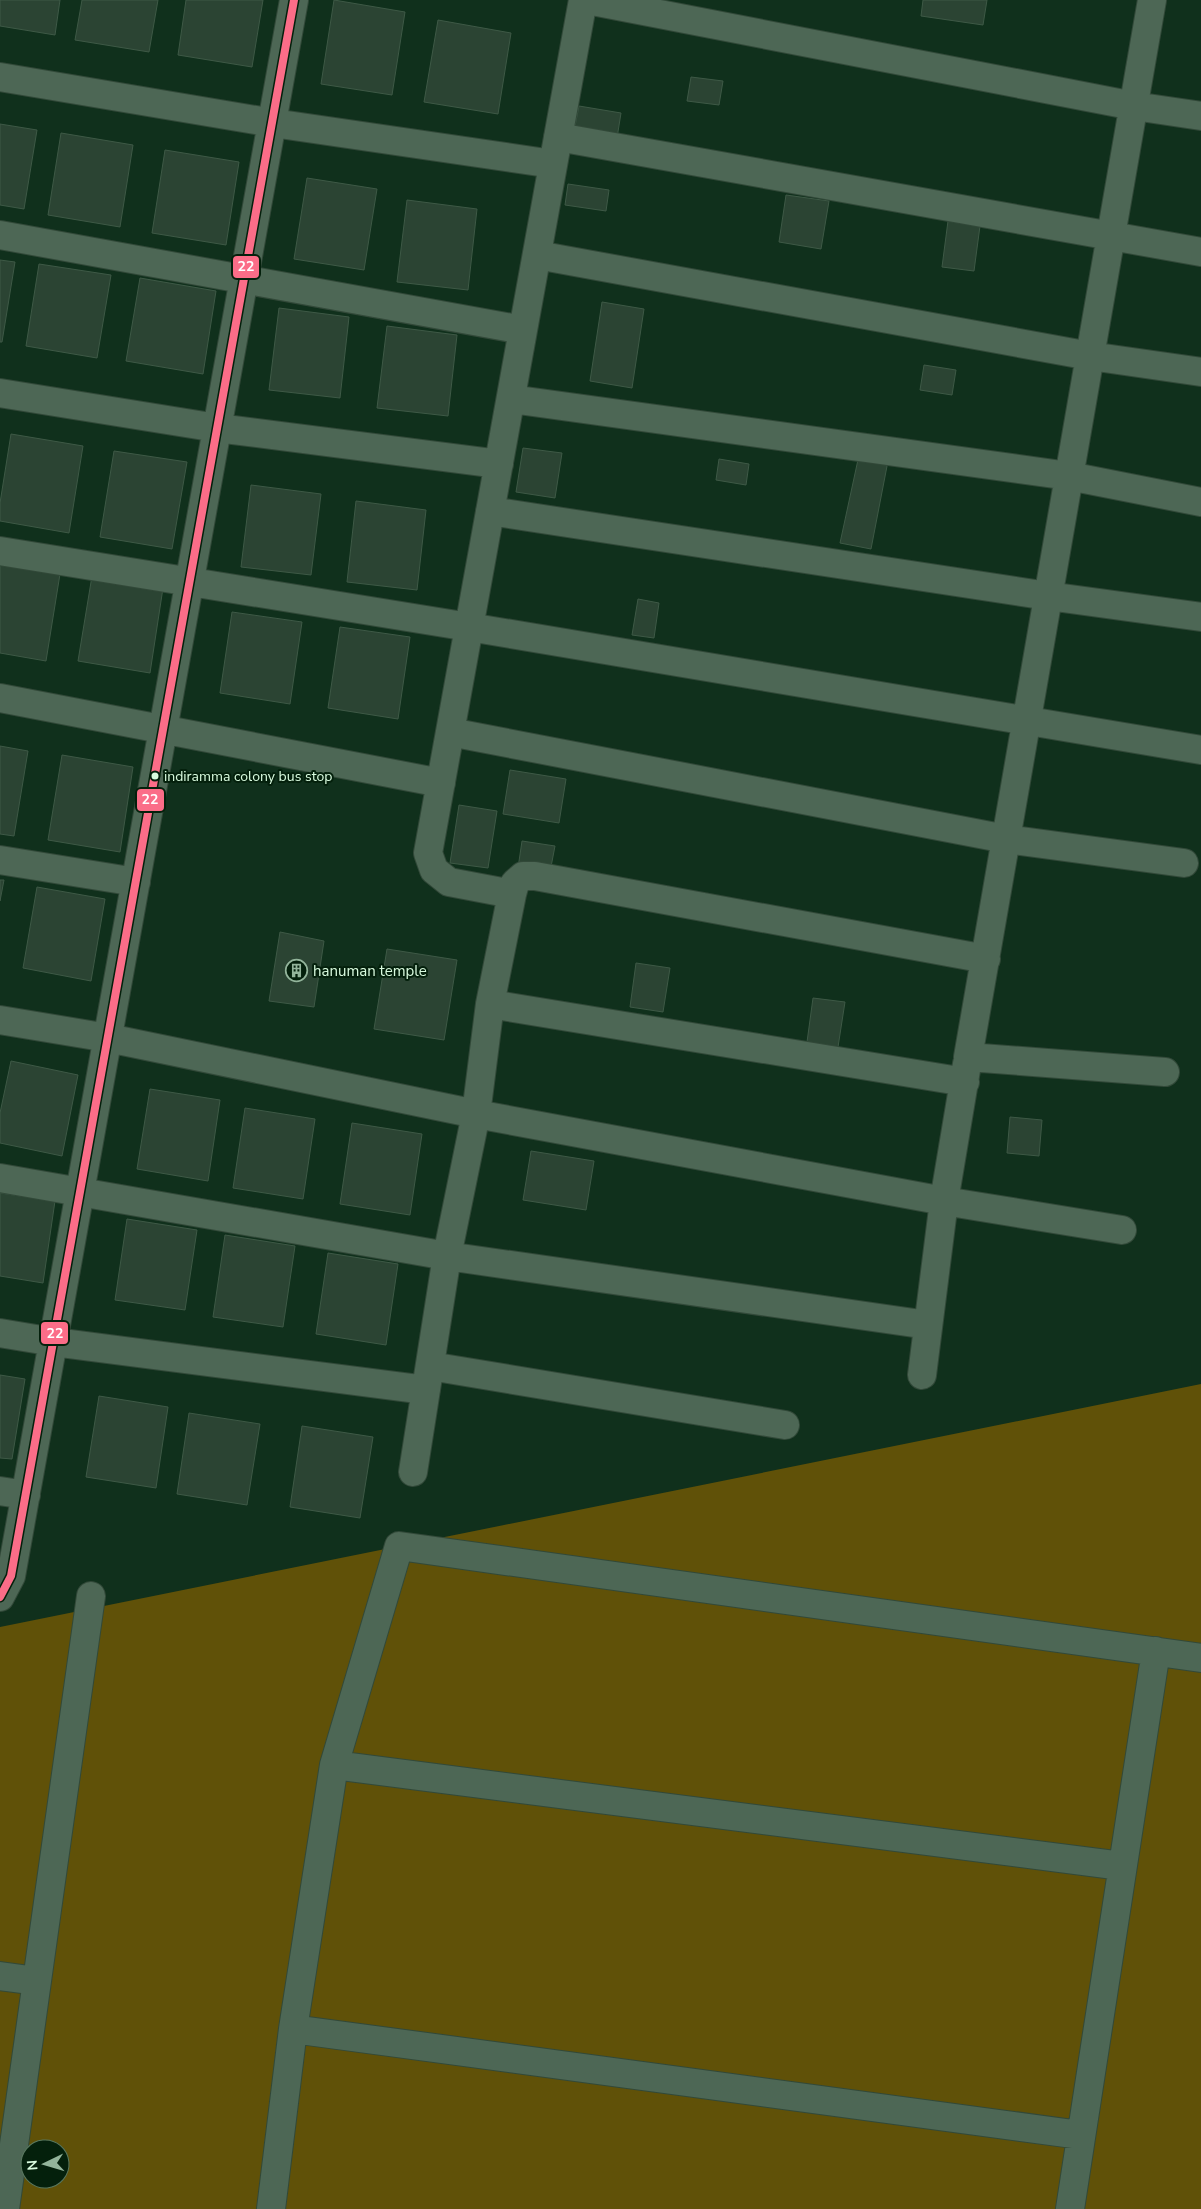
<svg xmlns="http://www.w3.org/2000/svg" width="1201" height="2209" font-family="'Nunito Sans',sans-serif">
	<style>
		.green { fill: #605108; fill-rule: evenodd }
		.building { fill: #2b4433; stroke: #3e5946 }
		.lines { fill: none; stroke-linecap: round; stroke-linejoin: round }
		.minor-casing { stroke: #324939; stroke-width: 30 }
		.minor { stroke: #4d6755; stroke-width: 28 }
		.bus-1-casing { stroke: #04200c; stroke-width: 11 }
		.bus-1 { stroke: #fb6d88; stroke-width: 8 }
		.bus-dot { fill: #d9fbdf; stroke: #04200c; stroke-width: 2 }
		.labels { text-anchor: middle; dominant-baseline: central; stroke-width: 4; stroke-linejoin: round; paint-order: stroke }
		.bus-label { font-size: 14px; fill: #d9fbdf; stroke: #04200c; text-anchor: start }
		.poi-label { font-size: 15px; fill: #d9fbdf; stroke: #04200c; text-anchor: start }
		.line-badge { stroke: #04200c; stroke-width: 2 }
		.badge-label { font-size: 14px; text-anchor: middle; font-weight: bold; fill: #fff }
	</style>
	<rect width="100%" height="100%" fill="#10301c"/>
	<!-- green -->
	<path class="green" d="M1201 1384V2209H0V1627ZM30 2149H60V2179H30Z"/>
	<!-- building -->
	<path class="building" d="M0 0H60L55 35 0 26Z
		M82 0H158L149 52 75 40Z
		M186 0H263L252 67 178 55Z
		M334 0 405 12 392 95 321 84Z
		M923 0H987L983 25 921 16Z
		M438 20 511 33 498 114 424 102Z
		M691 77 723 81 719 105 687 101Z
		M579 106 621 113 617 138 574 131Z
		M0 124 37 130 24 209 0 205Z
		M61 133 133 145 120 227 48 215Z
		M165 150 239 162 226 245 152 233Z
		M307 178 377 189 364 270 294 259Z
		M568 184 609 190 606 211 565 205Z
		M786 195 829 201 821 249 779 242Z
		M407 200 477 209 468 290 397 282Z
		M948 221 980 226 974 271 942 267Z
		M0 260 15 262 2 342H0Z
		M39 264 111 275 97 358 26 346Z
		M140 278 216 291 203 374 126 361Z
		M602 302 644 309 632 388 590 381Z
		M279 308 349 317 340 398 269 390Z
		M387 326 457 335 448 416 377 408Z
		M924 365 956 370 952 395 920 390Z
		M11 434 83 446 69 533 0 521V503Z
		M523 448 562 453 555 498 516 492Z
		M114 451 187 462 172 549 100 537Z
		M859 455 888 461 871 549 840 543Z
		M719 459 749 464 746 485 716 480Z
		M251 485 321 494 311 575 241 567Z
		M356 501 426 510 417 590 347 582Z
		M0 564 60 574 46 661 0 653Z
		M92 576 163 588 150 673 78 661Z
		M638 599 659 603 654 638 632 635Z
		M232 612 302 622 290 704 220 693Z
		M340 627 410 637 398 719 328 708Z
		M0 746 28 751 14 836 0 834Z
		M62 755 133 767 120 852 48 840Z
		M510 770 566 779 559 823 503 814Z
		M459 805 497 811 488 868 450 863Z
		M522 841 555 846 550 872 518 868Z
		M0 880H4L0 901Z
		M37 887 105 899 91 981 23 968Z
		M280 932 324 941 314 1007 269 1001Z
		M387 949 457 960 444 1040 374 1029Z
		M636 963 670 968 663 1012 630 1007Z
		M813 998 845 1002 838 1047 807 1042Z
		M11 1061 78 1075 62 1156 0 1143V1113Z
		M150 1089 220 1100 208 1181 137 1169Z
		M245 1108 315 1119 303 1199 233 1188Z
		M1010 1117 1042 1120 1039 1156 1007 1153Z
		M352 1123 422 1134 410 1215 340 1204Z
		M531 1151 594 1161 586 1210 523 1200Z
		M0 1193 55 1201 43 1283 0 1276Z
		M127 1219 197 1230 185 1310 115 1300Z
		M225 1235 295 1246 283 1327 213 1317Z
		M328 1253 398 1264 386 1345 316 1334Z
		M0 1375 25 1379 12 1459 0 1458Z
		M99 1396 168 1407 156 1488 86 1477Z
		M189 1413 260 1424 247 1505 177 1494Z
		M302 1426 373 1437 360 1518 290 1507Z"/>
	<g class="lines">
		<defs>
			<path id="minor" d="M587 0 1134 106 1201 116
				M1152 0 968 1057 1165 1072
				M0 77 273 123 553 164
				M558 137 1201 252
				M0 235 523 330
				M537 255 1090 356 1201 372
				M0 393 217 428 499 464
				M511 399 1069 476 1201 502
				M490 511 1048 596 1201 617
				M0 551 469 627 1201 750
				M0 698 441 783
				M450 732 1006 839 1184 863
				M0 860 136 882
				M512 894 515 883 523 876H535L986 959
				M490 1004 965 1082
				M0 1020 108 1038 476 1114 490 1004 512 894 449 882 434 870 428 853 583 0
				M967 1064 944 1201 1122 1230
				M0 1178 447 1256 928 1325
				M0 1333 54 1342 426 1390
				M430 1366 785 1425
				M413 1472 447 1256 476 1114 944 1201 922 1375
				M0 1491 26 1495
				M0 1597 11 1576 294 0
				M334 1765 1122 1866
				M0 1976 37 1981
				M293 2029 1081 2135
				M5 2209 91 1596
				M271 2209 293 2029 334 1765 399 1546 1201 1658
				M1070 2209 1156 1651"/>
		</defs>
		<!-- minor casing -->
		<use href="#minor" class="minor-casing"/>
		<!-- minor -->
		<use href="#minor" class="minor"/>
		<defs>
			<path id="bus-1" d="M0 1597 11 1576 294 0"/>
		</defs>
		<!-- bus-1 casing -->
		<use href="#bus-1" class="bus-1-casing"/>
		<!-- bus-1 -->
		<use href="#bus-1" class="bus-1"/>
	</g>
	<!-- icons -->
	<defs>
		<symbol id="building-ring" viewBox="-11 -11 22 22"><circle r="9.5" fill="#04200c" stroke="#93b49b" stroke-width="1.5"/><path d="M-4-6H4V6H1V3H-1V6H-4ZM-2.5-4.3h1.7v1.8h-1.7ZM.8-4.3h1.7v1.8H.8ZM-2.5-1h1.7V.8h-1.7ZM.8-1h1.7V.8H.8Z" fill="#93b49b"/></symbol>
	</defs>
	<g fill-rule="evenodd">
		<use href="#building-ring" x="284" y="958" width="25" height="25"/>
	</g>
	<!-- markers -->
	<circle class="bus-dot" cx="155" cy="776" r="4.5"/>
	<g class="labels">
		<!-- bus labels -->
		<g class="bus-label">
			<text x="164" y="776">indiramma colony bus stop</text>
		</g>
		<!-- poi labels -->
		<g class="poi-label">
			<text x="313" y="971">hanuman temple</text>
		</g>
	</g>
	<g class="line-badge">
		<rect x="232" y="255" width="28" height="24" rx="5" fill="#fb6d88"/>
		<rect x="136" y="788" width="29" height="24" rx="5" fill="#fb6d88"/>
		<rect x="40" y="1321" width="29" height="24" rx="5" fill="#fb6d88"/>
	</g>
	<g class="badge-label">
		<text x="246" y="271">22</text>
		<text x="150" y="804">22</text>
		<text x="55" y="1338">22</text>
	</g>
	<!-- north arrow -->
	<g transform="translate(45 2164) rotate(265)"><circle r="24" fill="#04200c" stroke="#597860"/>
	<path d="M0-4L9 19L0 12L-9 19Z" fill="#93b49b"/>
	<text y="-8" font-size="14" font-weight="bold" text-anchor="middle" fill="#d9fbdf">N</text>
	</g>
</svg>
